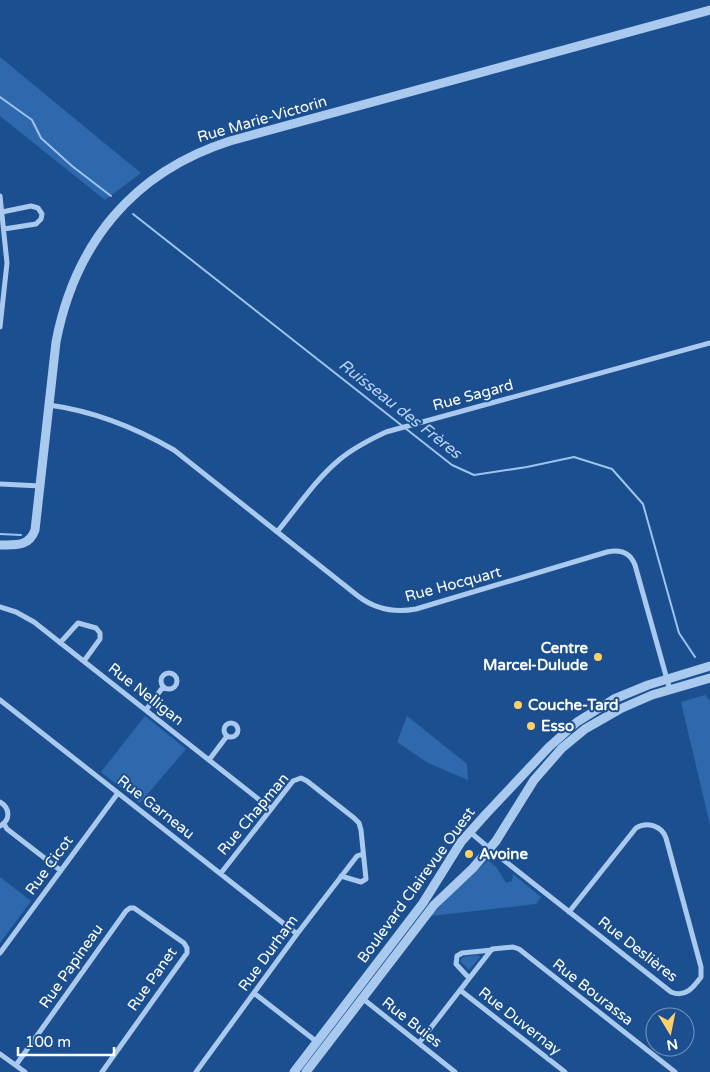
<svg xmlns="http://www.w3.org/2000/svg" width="710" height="1072" font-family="'Varela Round',sans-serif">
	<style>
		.green { fill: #2e69ad }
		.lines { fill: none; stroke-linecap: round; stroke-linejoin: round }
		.stream { stroke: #9cc4f0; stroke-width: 2 }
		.minor { stroke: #a9c9ee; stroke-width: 5 }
		.tertiary { stroke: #a9c9ee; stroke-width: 9 }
		.poi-dot { fill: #ffd166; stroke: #1b4f8f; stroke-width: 2 }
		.labels { text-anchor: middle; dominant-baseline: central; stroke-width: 4; stroke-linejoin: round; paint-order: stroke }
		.street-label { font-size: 15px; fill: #fff; stroke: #1b4f8f }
		.poi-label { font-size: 15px; font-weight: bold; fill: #fff; stroke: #1b4f8f; text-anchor: start }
		.water-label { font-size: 16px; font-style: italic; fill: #b5d3f5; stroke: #1b4f8f }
	</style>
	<rect width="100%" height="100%" fill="#1b4f8f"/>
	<!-- green -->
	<path class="green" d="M0 57 125 160 141 173 105 200 0 116Z
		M705 695 710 701V825L681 702Z
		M145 716 186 749 140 803 101 772Z
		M407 716 467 764 468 780 428 763 397 742Z
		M488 860 497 868 506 883 512 881 513 874 541 897 536 904 431 916 449 896Z
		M0 877 31 901 0 943Z
		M479 955 480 957 469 970 460 961 463 957Z"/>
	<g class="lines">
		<!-- stream -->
		<path class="stream" d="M0 97 32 120 41 138 72 166 111 196
			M133 214 452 465 474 475 527 467 574 457 612 469 643 504 679 633 695 657
			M0 534 21 535"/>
		<!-- minor -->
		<path class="minor" d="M0 196 7 263 0 327
			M2 212 31 206 38 208 42 214 41 219 36 224 4 229
			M49 405C93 411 136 428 174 450L358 596C375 609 395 613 416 609L607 552C620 549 630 552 635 565L670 690
			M0 484 41 486
			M277 532C297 508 315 480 339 460 353 448 369 440 386 432L710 343
			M0 607 16 612 34 622 271 809
			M60 643 78 623 96 628 100 633V639L84 661
			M161 681a8 8 0 1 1 16 0a8 8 0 1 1-16 0Z
			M0 700 297 934
			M146 710 163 687
			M224 730a7 7 0 1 1 14 0a7 7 0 1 1-14 0Z
			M209 760 227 736
			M0 802C10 808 11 820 0 826
			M4 824 7 829 60 870
			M470 832 496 854 671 992C685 998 693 988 701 977V967L666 838C662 826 647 821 636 828L569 912
			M221 873 293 781 301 778 307 781 354 818 359 823 361 830 366 879 361 882 341 876
			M0 953 118 793
			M469 978 456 964 457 956 462 953 492 950
			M460 990 565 1072
			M254 993 317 1042
			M362 998 455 1072
			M419 1043 492 949 513 947 519 949 675 1072
			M0 1054 25 1072
			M16 1065 126 911 130 908H134L184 943 187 948V953L102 1072
			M196 1072 297 934 357 856 363 854"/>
		<!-- tertiary -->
		<path class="tertiary" d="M0 545C15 545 29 547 35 530L56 342C75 243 133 172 230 141L710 10
			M294 1072 423 903 461 842 486 814 549 747 577 722 614 699 648 685 710 666
			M306 1072 434 905 473 868 496 841 534 780 562 748 585 729 620 709 652 695 710 678"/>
	</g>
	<!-- markers -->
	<g class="poi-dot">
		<circle cx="598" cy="657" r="5"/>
		<circle cx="518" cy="705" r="5"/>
		<circle cx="531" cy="726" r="5"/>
		<circle cx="469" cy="854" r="5"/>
	</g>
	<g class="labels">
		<!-- street labels -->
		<g class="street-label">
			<text transform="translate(262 119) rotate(-16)">Rue Marie-Victorin</text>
			<text transform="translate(473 395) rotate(-15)">Rue Sagard</text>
			<text transform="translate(453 584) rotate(-15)">Rue Hocquart</text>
			<text transform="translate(146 694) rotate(38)">Rue Nelligan</text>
			<text transform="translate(156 807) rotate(38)">Rue Garneau</text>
			<text transform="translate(253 814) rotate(-50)">Rue Chapman</text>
			<text transform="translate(49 865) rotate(-54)">Rue Cicot</text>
			<text transform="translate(416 885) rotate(-54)">Boulevard Clairevue Ouest</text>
			<text transform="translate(638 949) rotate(38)">Rue Deslières</text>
			<text transform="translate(268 953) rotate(-54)">Rue Durham</text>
			<text transform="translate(71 966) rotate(-55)">Rue Papineau</text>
			<text transform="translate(152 979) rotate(-55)">Rue Panet</text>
			<text transform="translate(593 992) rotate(38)">Rue Bourassa</text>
			<text transform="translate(520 1021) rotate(38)">Rue Duvernay</text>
			<text transform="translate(412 1022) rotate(38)">Rue Buies</text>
		</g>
		<!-- poi labels -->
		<g class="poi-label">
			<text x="588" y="648" text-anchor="end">Centre<tspan x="588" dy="17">Marcel-Dulude</tspan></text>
			<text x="528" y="705">Couche-Tard</text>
			<text x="541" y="726">Esso</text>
			<text x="479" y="854">Avoine</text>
		</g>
		<!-- water labels -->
		<g class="water-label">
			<text transform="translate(400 409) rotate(38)">Ruisseau des Frères</text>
		</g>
	</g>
	<!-- north arrow -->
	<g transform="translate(670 1032) rotate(170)"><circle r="24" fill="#1b4f8f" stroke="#7695bc"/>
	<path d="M0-4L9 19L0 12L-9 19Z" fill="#ffd166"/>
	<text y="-8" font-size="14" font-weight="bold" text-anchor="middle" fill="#ffffff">N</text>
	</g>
	<!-- scale -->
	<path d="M18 1047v8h96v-8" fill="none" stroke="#ffffff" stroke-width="2.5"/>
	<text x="25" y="1047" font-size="15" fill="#ffffff" stroke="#1b4f8f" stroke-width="4" paint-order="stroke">100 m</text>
</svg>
